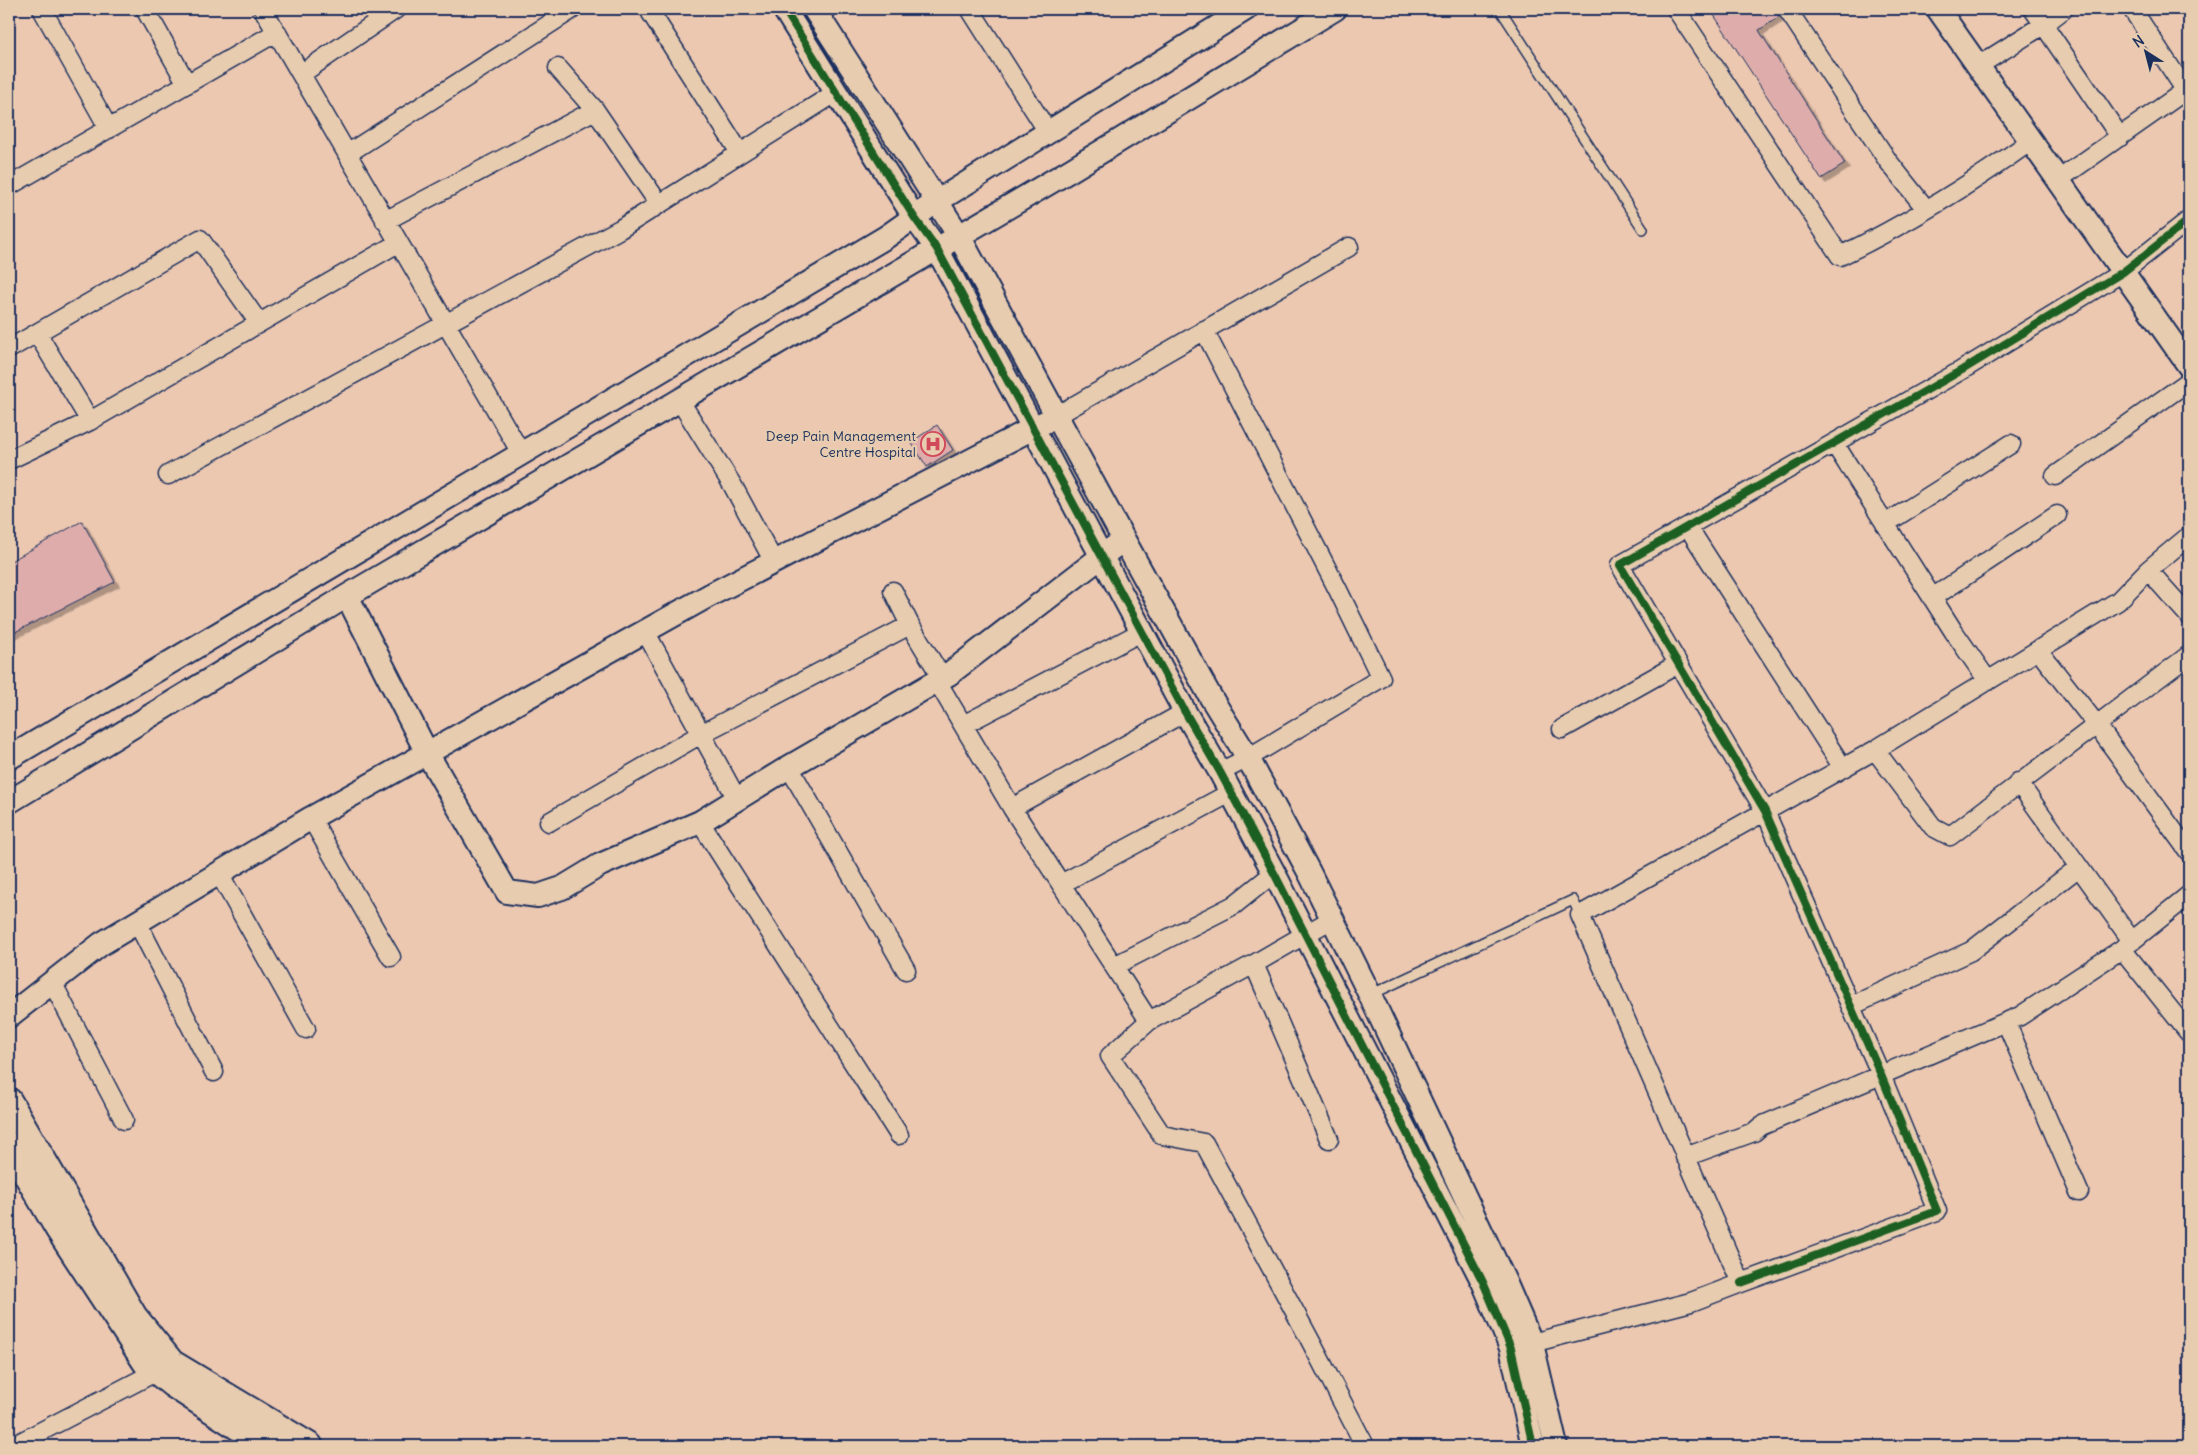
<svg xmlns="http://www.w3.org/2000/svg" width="2198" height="1455" font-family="Delius,sans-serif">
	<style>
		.building { fill: #deadab; stroke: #1b2f5e; filter: url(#shadow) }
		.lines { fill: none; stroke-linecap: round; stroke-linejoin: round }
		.service-casing { stroke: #1b2f5e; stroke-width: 12 }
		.minor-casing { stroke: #1b2f5e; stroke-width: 21 }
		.tertiary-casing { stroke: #1b2f5e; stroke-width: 26 }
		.secondary-casing { stroke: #1b2f5e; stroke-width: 29 }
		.service { stroke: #e8ccaf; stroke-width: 9 }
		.minor { stroke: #e8ccaf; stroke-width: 18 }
		.tertiary { stroke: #e8ccaf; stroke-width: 22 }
		.secondary { stroke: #e8ccaf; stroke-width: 25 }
		.cycleway-casing { stroke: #e8ccaf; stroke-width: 11 }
		.cycleway { stroke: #1b5e20; stroke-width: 8 }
		.labels { text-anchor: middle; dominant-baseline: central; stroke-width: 4.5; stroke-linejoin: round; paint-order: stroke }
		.poi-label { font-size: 14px; fill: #1b2f5e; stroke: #e8ccaf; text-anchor: end }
	</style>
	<defs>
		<filter id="shadow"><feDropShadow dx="4.5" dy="4.5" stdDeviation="0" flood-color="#0004"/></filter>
	</defs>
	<rect width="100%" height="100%" fill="#edc8b1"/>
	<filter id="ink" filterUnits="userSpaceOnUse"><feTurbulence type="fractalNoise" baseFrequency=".02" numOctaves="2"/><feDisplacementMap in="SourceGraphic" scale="10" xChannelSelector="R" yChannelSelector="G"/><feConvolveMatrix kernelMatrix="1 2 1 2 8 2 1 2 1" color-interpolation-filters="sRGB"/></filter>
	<g filter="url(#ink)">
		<!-- building -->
		<path class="building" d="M1710 9H1777L1779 17 1759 30 1760 32 1845 164 1821 179Z
			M937 425 953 450 927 467 911 442Z
			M82 521 115 582 9 635V562Z"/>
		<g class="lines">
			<defs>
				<path id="service" d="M1500 9 1643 229
					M1370 995 1573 900 1580 915"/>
				<path id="minor" d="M42 9 109 129
					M145 9 187 84
					M263 9 521 453
					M970 9 1048 132
					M1676 9 1840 256C1907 224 1971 184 2031 141
					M1787 9 1888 161 1926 209
					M2033 9 2120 137
					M2132 9 2186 91
					M651 13 740 153
					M1978 66 2043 25 2064 9
					M558 68 595 110 659 204
					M301 74 396 9
					M347 154 573 9
					M2058 180 2189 88
					M9 186 277 32
					M385 221 595 110
					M1204 330 1338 590 1381 678 1248 758 1220 772
					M37 333 90 421
					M9 349 200 239 259 323
					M680 401 733 486 774 562
					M1056 416 1349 247
					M1834 443 1954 632 1988 681
					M9 460 90 421 398 243
					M168 475 620 229 837 92
					M2055 476 2189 381
					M1885 524 2011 444
					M1688 527 1843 768
					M2189 536 2148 570 2189 616
					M2148 570 2118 601 1875 750 1933 827 1950 836 2189 655
					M893 591 910 625 942 678
					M1932 598 2057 515
					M645 631 737 799
					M2038 650 2096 724 2189 852
					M937 681 1012 808 1149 1021 1110 1056 1162 1135 1204 1143 1310 1340 1365 1446
					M963 725 1143 631
					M1562 729 1678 664
					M789 767 906 970
					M2018 782 2132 941
					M1012 808 1185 712
					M311 818 391 957
					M549 822 701 734 910 625
					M700 822 899 1135
					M219 873 306 1029
					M1061 884 1230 793
					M2189 895 2122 949 2189 1033
					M137 922 214 1072
					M1254 964 1329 1139
					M1114 966 1234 905 1274 873
					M52 982 124 1120
					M1851 1006 1971 951 2079 867
					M1149 1021 1254 964 1332 919
					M2006 1022 2079 1192
					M1685 1157 1754 1132 1761 1126 2020 1016 2122 949
					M1741 1283 1937 1211 1881 1075 1765 811 1620 565 1962 370 2123 272 2189 220
					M1520 1346 1691 1302 1741 1283 1580 915 1875 750
					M13 1446 165 1367"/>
				<path id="tertiary" d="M784 9 914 217 937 249 1185 712 1220 772 1274 873 1483 1282 1511 1348 1533 1446
					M814 9 959 236 1124 540 1210 696 1248 758 1309 872 1370 995 1506 1284 1532 1344 1556 1446
					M1938 9 2189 366
					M347 596 427 753 507 892 538 896 562 888 600 865 700 822 789 767 949 674 1114 547
					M9 758 886 237 936 202 1246 9
					M9 802 347 596 1071 170 1335 9
					M9 1016 101 944 311 818 710 595 1045 422"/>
				<path id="secondary" d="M9 1101 134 1316 172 1363 310 1446
					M9 1145 58 1229 146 1363 172 1384 267 1446"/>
			</defs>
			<!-- service casing -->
			<use href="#service" class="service-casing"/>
			<!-- minor casing -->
			<use href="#minor" class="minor-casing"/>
			<!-- tertiary casing -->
			<use href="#tertiary" class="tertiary-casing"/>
			<!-- secondary casing -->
			<use href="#secondary" class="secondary-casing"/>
			<!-- service -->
			<use href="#service" class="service"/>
			<!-- minor -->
			<use href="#minor" class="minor"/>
			<!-- tertiary -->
			<use href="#tertiary" class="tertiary"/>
			<!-- secondary -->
			<use href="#secondary" class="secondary"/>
			<defs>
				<path id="cycleway" d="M784 9 914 217 937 249 1185 712 1220 772 1274 873 1483 1282 1511 1348 1533 1446
					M1741 1283 1937 1211 1881 1075 1765 811 1620 565 1962 370 2123 272 2189 220"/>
			</defs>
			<!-- cycleway casing -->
			<use href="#cycleway" class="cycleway-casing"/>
			<!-- cycleway -->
			<use href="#cycleway" class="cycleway"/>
		</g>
	</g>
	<!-- icons -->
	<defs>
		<symbol id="hospital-ring" viewBox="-11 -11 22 22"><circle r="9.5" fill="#e8ccaf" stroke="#d1495b" stroke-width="1.5"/><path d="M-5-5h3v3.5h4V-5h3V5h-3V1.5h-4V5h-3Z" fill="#d1495b"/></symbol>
	</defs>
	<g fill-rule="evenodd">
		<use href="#hospital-ring" x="919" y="430" width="28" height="28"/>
	</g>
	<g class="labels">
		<!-- poi labels -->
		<g class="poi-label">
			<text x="916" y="436">Deep Pain Management<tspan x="916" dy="16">Centre Hospital</tspan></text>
		</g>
	</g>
	<!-- margin -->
	<rect width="2198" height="1455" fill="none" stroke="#e8ccaf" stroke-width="30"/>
	<rect x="15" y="15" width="2168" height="1425" fill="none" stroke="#1b2f5e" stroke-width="2" filter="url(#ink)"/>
	<!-- north arrow -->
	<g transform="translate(2146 52) rotate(324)" stroke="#e8ccaf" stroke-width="4" paint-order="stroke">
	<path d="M0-4L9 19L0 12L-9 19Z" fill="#1b2f5e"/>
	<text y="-8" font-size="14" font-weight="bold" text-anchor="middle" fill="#1b2f5e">N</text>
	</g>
</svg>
